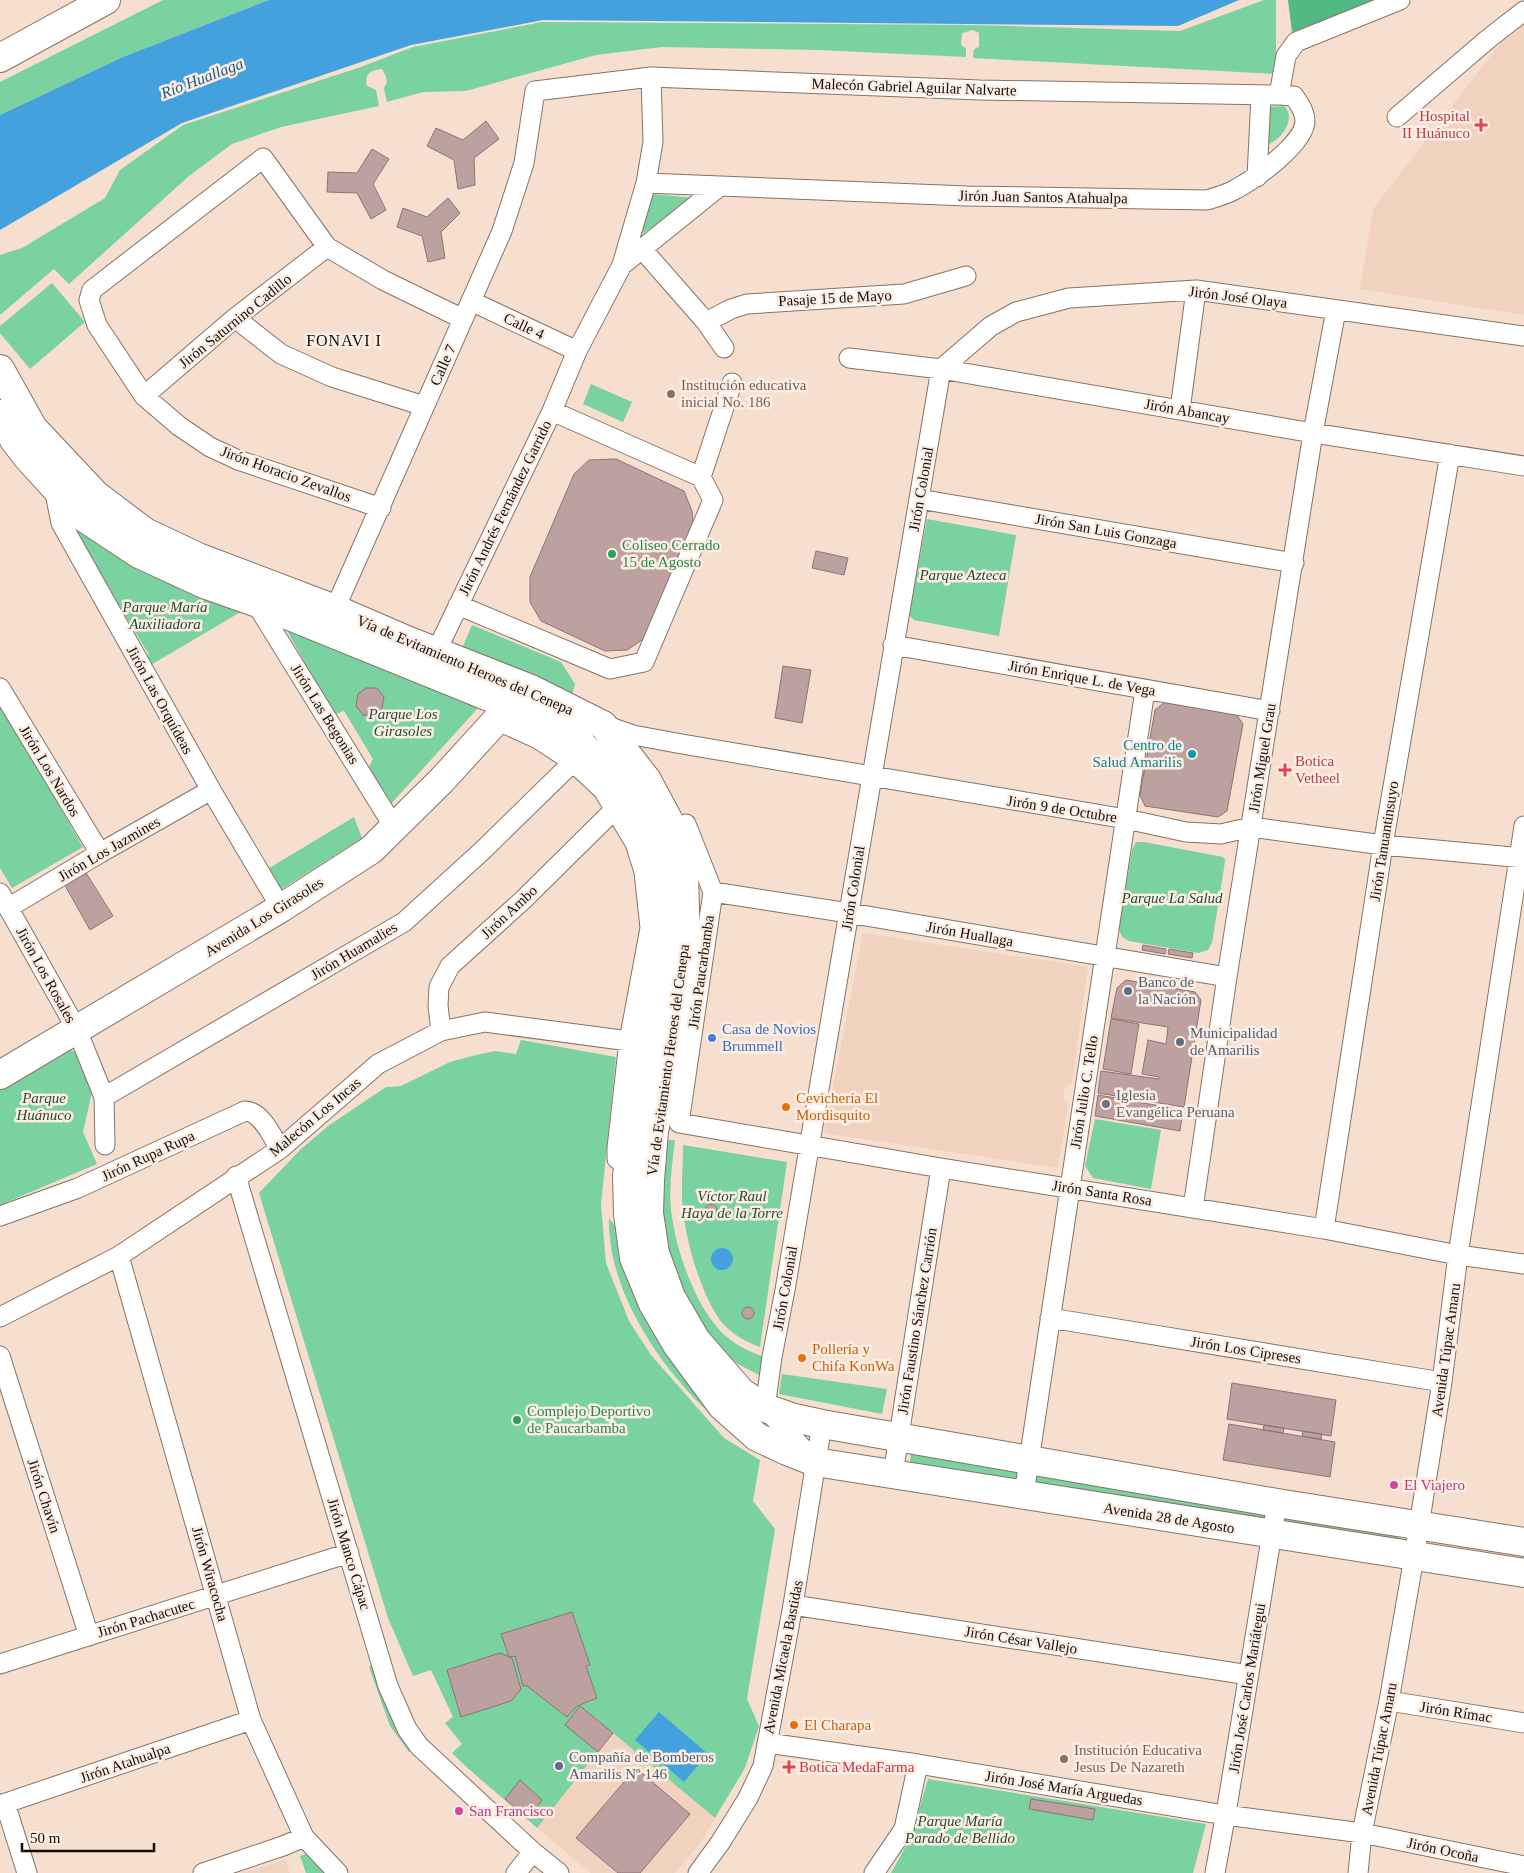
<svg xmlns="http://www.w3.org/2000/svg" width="1524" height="1873" font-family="'Times New Roman',serif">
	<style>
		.built { fill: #f0d2be }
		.green { fill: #79d2a0 }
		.forest { fill: #52b983 }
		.water { fill: #43a1de }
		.building { fill: #bda1a0; stroke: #8d7372 }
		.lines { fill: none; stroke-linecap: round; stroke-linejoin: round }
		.street-casing { stroke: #877264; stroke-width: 21 }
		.secondary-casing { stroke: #877264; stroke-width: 30 }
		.primary-casing { stroke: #877264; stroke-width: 30 }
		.street { stroke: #fff; stroke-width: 19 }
		.secondary { stroke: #fff; stroke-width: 28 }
		.primary { stroke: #fff; stroke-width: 28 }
		.health-dot { fill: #e0444e; stroke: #fceee4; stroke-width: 2 }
		.education-dot { fill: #8d6e63; stroke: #fceee4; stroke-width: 2 }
		.leisure-dot { fill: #2e9e5b; stroke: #fceee4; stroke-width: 2 }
		.culture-dot { fill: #0f9aa8; stroke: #fceee4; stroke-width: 2 }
		.service-dot { fill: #5c6f8a; stroke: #fceee4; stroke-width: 2 }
		.shop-dot { fill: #3f7fe0; stroke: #fceee4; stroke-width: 2 }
		.worship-dot { fill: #6b7280; stroke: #fceee4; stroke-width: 2 }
		.food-dot { fill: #e8710a; stroke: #fceee4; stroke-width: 2 }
		.hotel-dot { fill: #d1479c; stroke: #fceee4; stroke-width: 2 }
		.labels { text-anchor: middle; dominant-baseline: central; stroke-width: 5; stroke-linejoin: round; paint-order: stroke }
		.street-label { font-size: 15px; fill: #150d08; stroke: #fceee4 }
		.health-label { font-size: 15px; fill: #be3a42; stroke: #fceee4; text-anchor: start }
		.education-label { font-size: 15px; fill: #785e54; stroke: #fceee4; text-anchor: start }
		.leisure-label { font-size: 15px; fill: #27864d; stroke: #fceee4; text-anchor: start }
		.park-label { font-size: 15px; font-style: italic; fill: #214b34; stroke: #fceee4 }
		.culture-label { font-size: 15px; fill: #0d838f; stroke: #fceee4; text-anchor: end }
		.service-label { font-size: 15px; fill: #4e5e75; stroke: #fceee4; text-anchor: start }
		.shop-label { font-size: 15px; fill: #366cbe; stroke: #fceee4; text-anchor: start }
		.worship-label { font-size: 15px; fill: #5b616d; stroke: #fceee4; text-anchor: start }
		.food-label { font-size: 15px; fill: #c56008; stroke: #fceee4; text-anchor: start }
		.hotel-label { font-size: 15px; fill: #b23c85; stroke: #fceee4; text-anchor: start }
		.water-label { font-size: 16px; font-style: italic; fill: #175a84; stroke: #fceee4 }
		.neighbourhood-label { font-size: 16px; letter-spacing: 1px; fill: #150d08; stroke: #fceee4 }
	</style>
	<rect width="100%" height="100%" fill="#f6dfcf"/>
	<!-- built -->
	<path class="built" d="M1524 23V315L1360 289 1373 209 1502 41Z
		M863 933 1088 967 1072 1083 1065 1087 1063 1100 1068 1105 1058 1168 824 1133Z
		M613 1733 715 1818 699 1845 675 1873H591L537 1828Z
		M285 1860 290 1873H241Z"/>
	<!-- green -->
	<path class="green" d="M163 0H269L123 57 0 115V82Z
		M1264 0H1276V74L973 58 974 49 979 47V33L973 30 962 33 961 45 966 49V57L819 50 662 47 596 55 466 91 423 92 387 102 384 88C389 81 386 76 382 69 370 70 364 74 367 86L376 90 379 106 281 127 232 144 189 176 69 284 54 269 0 315V255L22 248 105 198 120 170 183 125 358 68 413 47 542 22 972 25 1180 31Z
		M1284 106C1298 119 1279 143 1265 145L1267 107Z
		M651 194 696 198 636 238Z
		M52 283 85 322 30 369 0 333V326Z
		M591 384 632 402 623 422 583 404Z
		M66 519 244 610 149 666 148 653Z
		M927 519 1016 535 999 636 914 620 909 615Z
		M281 620 478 708 389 806 367 771 373 759 344 711 334 715Z
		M472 625 561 662 575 684 572 695 462 648Z
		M0 704 83 847 12 888 0 868Z
		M354 817 362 838 277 892 266 870Z
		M1136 842H1144L1223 857 1225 860 1224 868 1212 943 1208 950 1198 953 1129 941 1122 937 1119 929 1132 850Z
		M521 1040 616 1057 601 1205 606 1263 629 1321 651 1355 724 1438 760 1460 753 1501 775 1529 747 1699 759 1726 745 1768 715 1818 613 1733 537 1828C509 1802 479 1780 452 1753L462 1744 445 1723 453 1717 431 1670 413 1676 388 1618 259 1193 300 1150 328 1126 386 1087 401 1086 450 1062 476 1055 495 1051 516 1054Z
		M67 1048 82 1056 93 1088 83 1132 97 1164 0 1205V1082Z
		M1095 1119 1161 1130 1151 1189 1093 1178 1085 1166Z
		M662 1140H675C672 1166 668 1192 672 1217 677 1254 698 1313 727 1337 739 1347 751 1352 764 1357L759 1375 738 1364 718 1350 703 1327 679 1285 661 1228Z
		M683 1145 787 1162 760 1347C746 1342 734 1335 724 1325 704 1302 688 1249 684 1218 680 1195 683 1169 683 1145Z
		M609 1218 623 1236 714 1411 713 1416C661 1370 607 1290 609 1218Z
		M782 1374 887 1389 882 1414 779 1394Z
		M912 1448 1020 1466 1018 1483 909 1467Z
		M1035 1469 1271 1510 1268 1527 1033 1486Z
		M1282 1512 1400 1531 1398 1547 1280 1528Z
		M374 1663 414 1750 409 1752 390 1726 369 1667Z
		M928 1779 1206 1824 1193 1873H891L911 1837Z
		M310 1852 329 1873H306L300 1856Z"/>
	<!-- forest -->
	<path class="forest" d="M1288 0H1381L1292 32Z"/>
	<!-- water -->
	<path class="water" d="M269 0H1239L1178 26 543 20 411 45 182 123 0 230V115L123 57Z
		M711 1259a11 11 0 1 1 22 0a11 11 0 1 1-22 0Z
		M659 1712 708 1754 684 1782 635 1740Z"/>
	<!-- building -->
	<path class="building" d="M486 121 499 139 474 158 475 185 458 189 454 160 427 146 436 128 463 140Z
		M372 149 389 159 373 184 386 210 371 219 357 193 327 192 328 172 357 173Z
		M448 198 460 213 441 232 445 258 428 262 422 236 397 227 403 208 427 217Z
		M616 459 684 491 692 511 694 531 648 636 627 650 605 651 541 621 530 602V577L574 474 589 460Z
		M816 551 848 558 844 575 812 568Z
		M783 666 811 670 802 723 775 718Z
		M366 688H377L384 697 382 708 375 715H363L356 706 358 694Z
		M1165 702 1236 714 1243 724 1227 811 1218 817 1145 806 1140 795 1155 710Z
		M83 868 113 916 90 930 62 880Z
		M1143 945 1166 949 1165 954 1142 950Z
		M1169 949 1193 953 1192 958 1168 954Z
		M1126 980 1195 992 1201 1000 1184 1107 1098 1093 1101 1071 1159 1079V1077L1142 1074 1148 1040 1166 1044 1168 1027 1111 1018 1117 988Z
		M1111 1019 1139 1024 1131 1074 1103 1069Z
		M1098 1095 1183 1110 1180 1131 1095 1116Z
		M705 1210a6 6 0 1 1 12 0a6 6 0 1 1-12 0Z
		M742 1313a6 6 0 1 1 12 0a6 6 0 1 1-12 0Z
		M1232 1383 1336 1400 1331 1436 1227 1419Z
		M1229 1424 1335 1442 1330 1477 1223 1460Z
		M1264 1425 1284 1428 1283 1433 1263 1430Z
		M1303 1431 1322 1434 1321 1439 1302 1436Z
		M572 1612 590 1665 586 1666 597 1698 577 1706 567 1717 527 1686H523L515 1656 509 1657 501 1634Z
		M500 1653 512 1658 521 1689 511 1701 461 1717 447 1670Z
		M580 1706 613 1733 598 1752 565 1725Z
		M636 1768 690 1814 640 1873H618L576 1838Z
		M520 1780 542 1800 527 1819 505 1799Z
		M1031 1799 1095 1809 1093 1820 1029 1809Z"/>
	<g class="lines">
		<defs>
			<path id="street" d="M1279 95 1286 56 1296 42 1400 0
				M1397 117 1488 39 1524 11
				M1257 177 1261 96
				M646 183 720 186
				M642 249 706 322 724 348
				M471 301 577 351
				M235 318 281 354 332 377 424 406
				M706 322 731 309 747 304 904 294 966 276
				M849 358 941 369 1313 433 1524 466
				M144 396 235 318 327 247
				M1180 410 1196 290
				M701 477 732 383
				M54 488 61 523 211 790 281 908
				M919 499 1294 563
				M381 508 238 460 210 447 179 426 144 396 97 325 89 300 92 290 263 158 327 247 383 280 463 319
				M255 602 394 827
				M458 605 610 669 644 662 713 500 701 477 552 411
				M330 620 502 231 524 163 535 91 651 77 980 90 1279 95 1294 96C1299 104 1305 111 1305 121 1305 143 1255 179 1236 189 1228 194 1217 197 1207 200L967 196 720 186 622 265
				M893 645 1270 711
				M436 652 552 411 577 351 622 265 646 183 653 142 651 77
				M0 688 100 853
				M496 720 538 739 573 762 603 790 635 843 644 872 650 928 629 1041 617 1148V1159
				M604 725 633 735 682 744 1126 819 1186 832 1221 834 1251 827 1383 845 1524 858
				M686 824 713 892 679 1123 941 1168 1324 1229 1458 1255 1524 1264
				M713 892 849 913 1227 977
				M0 893 77 1030 104 1097 105 1145
				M8 908 100 853 211 790
				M441 1031 438 1006 439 987 450 966 523 900 615 809
				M104 1097 404 922 482 851 573 762
				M236 1176 388 1686 407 1729 419 1746 533 1852 559 1873
				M1193 1208 1227 977 1313 433 1336 310
				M0 1216 78 1188 245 1111C261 1111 272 1136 280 1149
				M1324 1229 1383 845 1450 454
				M119 1256 251 1720 304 1837 338 1873
				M0 1317 119 1256 280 1149 378 1064 441 1031 485 1022 629 1041
				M1050 1318 1442 1382
				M0 1356 89 1636
				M811 1457 765 1408 772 1357 785 1290 941 369 991 326 1016 312 1069 298 1196 290 1524 336
				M893 1474 941 1168
				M1024 1494 1145 690
				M793 1605 1249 1675
				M0 1664 349 1553
				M1389 1701 1524 1723
				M767 1743 918 1764 1225 1815 1362 1833 1524 1866
				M5 1803 27 1873
				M0 1805 251 1720
				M203 1873 283 1846 304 1837
				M516 1873 533 1852
				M698 1873 720 1843 748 1798 763 1766 793 1605 822 1424
				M874 1873 904 1829 918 1764
				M1215 1873 1227 1807 1277 1503
				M1358 1873 1362 1833 1389 1701 1414 1557 1442 1382 1458 1255 1524 826"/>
			<path id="secondary" d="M0 1075 281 908 371 850 442 780 494 723 509 705 518 685"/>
			<path id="primary" d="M0 58 106 0
				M0 369 33 428 96 495 145 532 198 557 335 609 409 641 531 689 603 725 630 758 647 780 669 821 684 874 686 940 670 1055 654 1131 650 1180 649 1213 655 1253 671 1297 696 1340 741 1392 765 1408 794 1418 822 1424 1277 1503 1524 1542
				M0 414 14 440 27 457 80 515 139 554 204 584 255 602 509 705 577 740 610 773 640 816 663 876 664 939 644 1051 627 1176 628 1214 634 1258 653 1304 677 1345 722 1406 757 1437 787 1451 815 1462 1524 1573"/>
		</defs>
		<!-- street casing -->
		<use href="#street" class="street-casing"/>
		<!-- secondary casing -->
		<use href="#secondary" class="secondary-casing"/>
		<!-- primary casing -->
		<use href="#primary" class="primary-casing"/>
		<!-- street -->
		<use href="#street" class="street"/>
		<!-- secondary -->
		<use href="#secondary" class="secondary"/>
		<!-- primary -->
		<use href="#primary" class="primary"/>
	</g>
	<!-- markers -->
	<g class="health-dot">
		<path d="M1478.5 117.5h5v5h5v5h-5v5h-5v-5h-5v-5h5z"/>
		<path d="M1282.5 762.5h5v5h5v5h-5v5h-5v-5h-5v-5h5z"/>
		<path d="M786.5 1759.5h5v5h5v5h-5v5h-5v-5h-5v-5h5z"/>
	</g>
	<g class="education-dot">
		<circle cx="671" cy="394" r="5"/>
		<circle cx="1064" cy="1759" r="5"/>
	</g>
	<g class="leisure-dot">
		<circle cx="612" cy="554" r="5"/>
		<circle cx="517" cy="1420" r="5"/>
	</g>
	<circle class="culture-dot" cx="1192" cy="754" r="5"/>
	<g class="service-dot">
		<circle cx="1128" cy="991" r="5"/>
		<circle cx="1180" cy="1042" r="5"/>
		<circle cx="559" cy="1766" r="5"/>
	</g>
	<circle class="shop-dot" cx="712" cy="1038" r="5"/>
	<circle class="worship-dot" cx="1106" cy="1104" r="5"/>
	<g class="food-dot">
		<circle cx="786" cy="1107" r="5"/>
		<circle cx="802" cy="1358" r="5"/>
		<circle cx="794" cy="1725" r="5"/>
	</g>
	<g class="hotel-dot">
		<circle cx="1394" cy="1485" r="5"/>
		<circle cx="459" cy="1811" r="5"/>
	</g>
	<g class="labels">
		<!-- street labels -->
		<g class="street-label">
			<text transform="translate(914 87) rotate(2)">Malecón Gabriel Aguilar Nalvarte</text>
			<text transform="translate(1043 197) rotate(1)">Jirón Juan Santos Atahualpa</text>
			<text transform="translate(1238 297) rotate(7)">Jirón José Olaya</text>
			<text transform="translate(835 298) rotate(-3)">Pasaje 15 de Mayo</text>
			<text transform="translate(235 321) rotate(-39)">Jirón Saturnino Cadillo</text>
			<text transform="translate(524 326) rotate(25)">Calle 4</text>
			<text transform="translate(443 365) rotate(-66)">Calle 7</text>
			<text transform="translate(1187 411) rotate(10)">Jirón Abancay</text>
			<text transform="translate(286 474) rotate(20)">Jirón Horacio Zevallos</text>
			<text transform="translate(921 489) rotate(-80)">Jirón Colonial</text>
			<text transform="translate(505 508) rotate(-64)">Jirón Andrés Fernández Garrido</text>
			<text transform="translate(1106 531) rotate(10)">Jirón San Luis Gonzaga</text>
			<text transform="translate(465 665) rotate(23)">Vía de Evitamiento Heroes del Cenepa</text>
			<text transform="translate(1082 678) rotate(10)">Jirón Enrique L. de Vega</text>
			<text transform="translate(160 700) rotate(61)">Jirón Las Orquídeas</text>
			<text transform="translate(325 714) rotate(58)">Jirón Las Begonias</text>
			<text transform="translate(1262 758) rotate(-81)">Jirón Miguel Grau</text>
			<text transform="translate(50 771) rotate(59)">Jirón Los Nardos</text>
			<text transform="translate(1062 809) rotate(9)">Jirón 9 de Octubre</text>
			<text transform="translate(1384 841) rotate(-81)">Jirón Tanuantinsuyo</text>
			<text transform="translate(109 849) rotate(-30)">Jirón Los Jazmines</text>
			<text transform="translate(853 888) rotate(-81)">Jirón Colonial</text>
			<text transform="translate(509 912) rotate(-43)">Jirón Ambo</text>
			<text transform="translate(264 917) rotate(-32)">Avenida Los Girasoles</text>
			<text transform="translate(970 934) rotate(10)">Jirón Huallaga</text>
			<text transform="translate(354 951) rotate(-31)">Jirón Huamalies</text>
			<text transform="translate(701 972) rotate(-82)">Jirón Paucarbamba</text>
			<text transform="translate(46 975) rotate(61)">Jirón Los Rosales</text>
			<text transform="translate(668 1060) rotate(-82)">Vía de Evitamiento Heroes del Cenepa</text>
			<text transform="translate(1084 1092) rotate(-81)">Jirón Julio C. Tello</text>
			<text transform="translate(315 1117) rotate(-40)">Malecón Los Incas</text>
			<text transform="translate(148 1156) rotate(-25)">Jirón Rupa Rupa</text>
			<text transform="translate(1102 1193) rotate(9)">Jirón Santa Rosa</text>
			<text transform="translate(785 1288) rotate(-80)">Jirón Colonial</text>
			<text transform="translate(917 1321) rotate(-81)">Jirón Faustino Sánchez Carrión</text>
			<text transform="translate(1246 1350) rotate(9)">Jirón Los Cipreses</text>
			<text transform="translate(1446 1350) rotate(-82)">Avenida Túpac Amaru</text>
			<text transform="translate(44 1496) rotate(72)">Jirón Chavín</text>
			<text transform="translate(1169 1518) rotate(9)">Avenida 28 de Agosto</text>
			<text transform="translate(349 1554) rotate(73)">Jirón Manco Cápac</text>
			<text transform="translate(210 1574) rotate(74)">Jirón Wiracocha</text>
			<text transform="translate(146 1618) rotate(-17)">Jirón Pachacutec</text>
			<text transform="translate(1021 1640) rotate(9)">Jirón César Vallejo</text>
			<text transform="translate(783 1657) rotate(-79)">Avenida Micaela Bastidas</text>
			<text transform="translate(1247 1688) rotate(-81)">Jirón José Carlos Mariátegui</text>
			<text transform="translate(1456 1712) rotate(9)">Jirón Rímac</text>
			<text transform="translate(1379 1749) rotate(-79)">Avenida Túpac Amaru</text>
			<text transform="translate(125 1763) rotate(-19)">Jirón Atahualpa</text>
			<text transform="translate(1064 1788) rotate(9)">Jirón José María Arguedas</text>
			<text transform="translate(1443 1850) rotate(12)">Jirón Ocoña</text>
		</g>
		<!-- health labels -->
		<g class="health-label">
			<text x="1470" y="116" text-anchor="end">Hospital<tspan x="1470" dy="17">II Huánuco</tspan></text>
			<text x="1295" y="761">Botica<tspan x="1295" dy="17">Vetheel</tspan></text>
			<text x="799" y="1767">Botica MedaFarma</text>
		</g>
		<!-- education labels -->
		<g class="education-label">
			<text x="681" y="385">Institución educativa<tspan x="681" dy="17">inicial No. 186</tspan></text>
			<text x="1074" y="1750">Institución Educativa<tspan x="1074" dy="17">Jesus De Nazareth</tspan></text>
		</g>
		<!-- leisure labels -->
		<g class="leisure-label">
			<text x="622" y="545">Coliseo Cerrado<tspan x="622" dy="17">15 de Agosto</tspan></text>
			<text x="527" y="1411">Complejo Deportivo<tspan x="527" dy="17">de Paucarbamba</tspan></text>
		</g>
		<!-- park labels -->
		<g class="park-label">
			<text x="963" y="575">Parque Azteca</text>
			<text x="165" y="607">Parque María<tspan x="165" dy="17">Auxiliadora</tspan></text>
			<text x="403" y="714">Parque Los<tspan x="403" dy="17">Girasoles</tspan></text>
			<text x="1172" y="898">Parque La Salud</text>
			<text x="44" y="1098">Parque<tspan x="44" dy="17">Huánuco</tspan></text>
			<text x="732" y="1196">Víctor Raul<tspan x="732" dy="17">Haya de la Torre</tspan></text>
			<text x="960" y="1821">Parque María<tspan x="960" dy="17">Parado de Bellido</tspan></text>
		</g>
		<!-- culture labels -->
		<g class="culture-label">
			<text x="1182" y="745">Centro de<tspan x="1182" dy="17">Salud Amarilis</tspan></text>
		</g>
		<!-- service labels -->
		<g class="service-label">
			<text x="1138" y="982">Banco de<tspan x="1138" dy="17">la Nación</tspan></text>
			<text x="1190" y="1033">Municipalidad<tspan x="1190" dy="17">de Amarilis</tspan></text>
			<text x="569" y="1757">Compañía de Bomberos<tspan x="569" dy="17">Amarilis Nº 146</tspan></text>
		</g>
		<!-- shop labels -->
		<g class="shop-label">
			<text x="722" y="1029">Casa de Novios<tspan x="722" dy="17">Brummell</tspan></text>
		</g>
		<!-- worship labels -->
		<g class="worship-label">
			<text x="1116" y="1095">Iglesia<tspan x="1116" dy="17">Evangélica Peruana</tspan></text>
		</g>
		<!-- food labels -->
		<g class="food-label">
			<text x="796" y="1098">Cevichería El<tspan x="796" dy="17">Mordisquito</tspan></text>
			<text x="812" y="1349">Pollería y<tspan x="812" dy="17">Chifa KonWa</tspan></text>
			<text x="804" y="1725">El Charapa</text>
		</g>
		<!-- hotel labels -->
		<g class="hotel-label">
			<text x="1404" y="1485">El Viajero</text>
			<text x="469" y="1811">San Francisco</text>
		</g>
		<!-- water labels -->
		<g class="water-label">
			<text transform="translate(202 78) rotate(-21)">Río Huallaga</text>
		</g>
		<!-- neighbourhood labels -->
		<g class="neighbourhood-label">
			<text x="344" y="340">FONAVI I</text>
		</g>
	</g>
	<!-- scale -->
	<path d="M22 1843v8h132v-8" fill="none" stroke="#150d08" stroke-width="2.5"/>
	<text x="30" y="1843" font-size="15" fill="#150d08" stroke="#fceee4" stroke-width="4" paint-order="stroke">50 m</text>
</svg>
